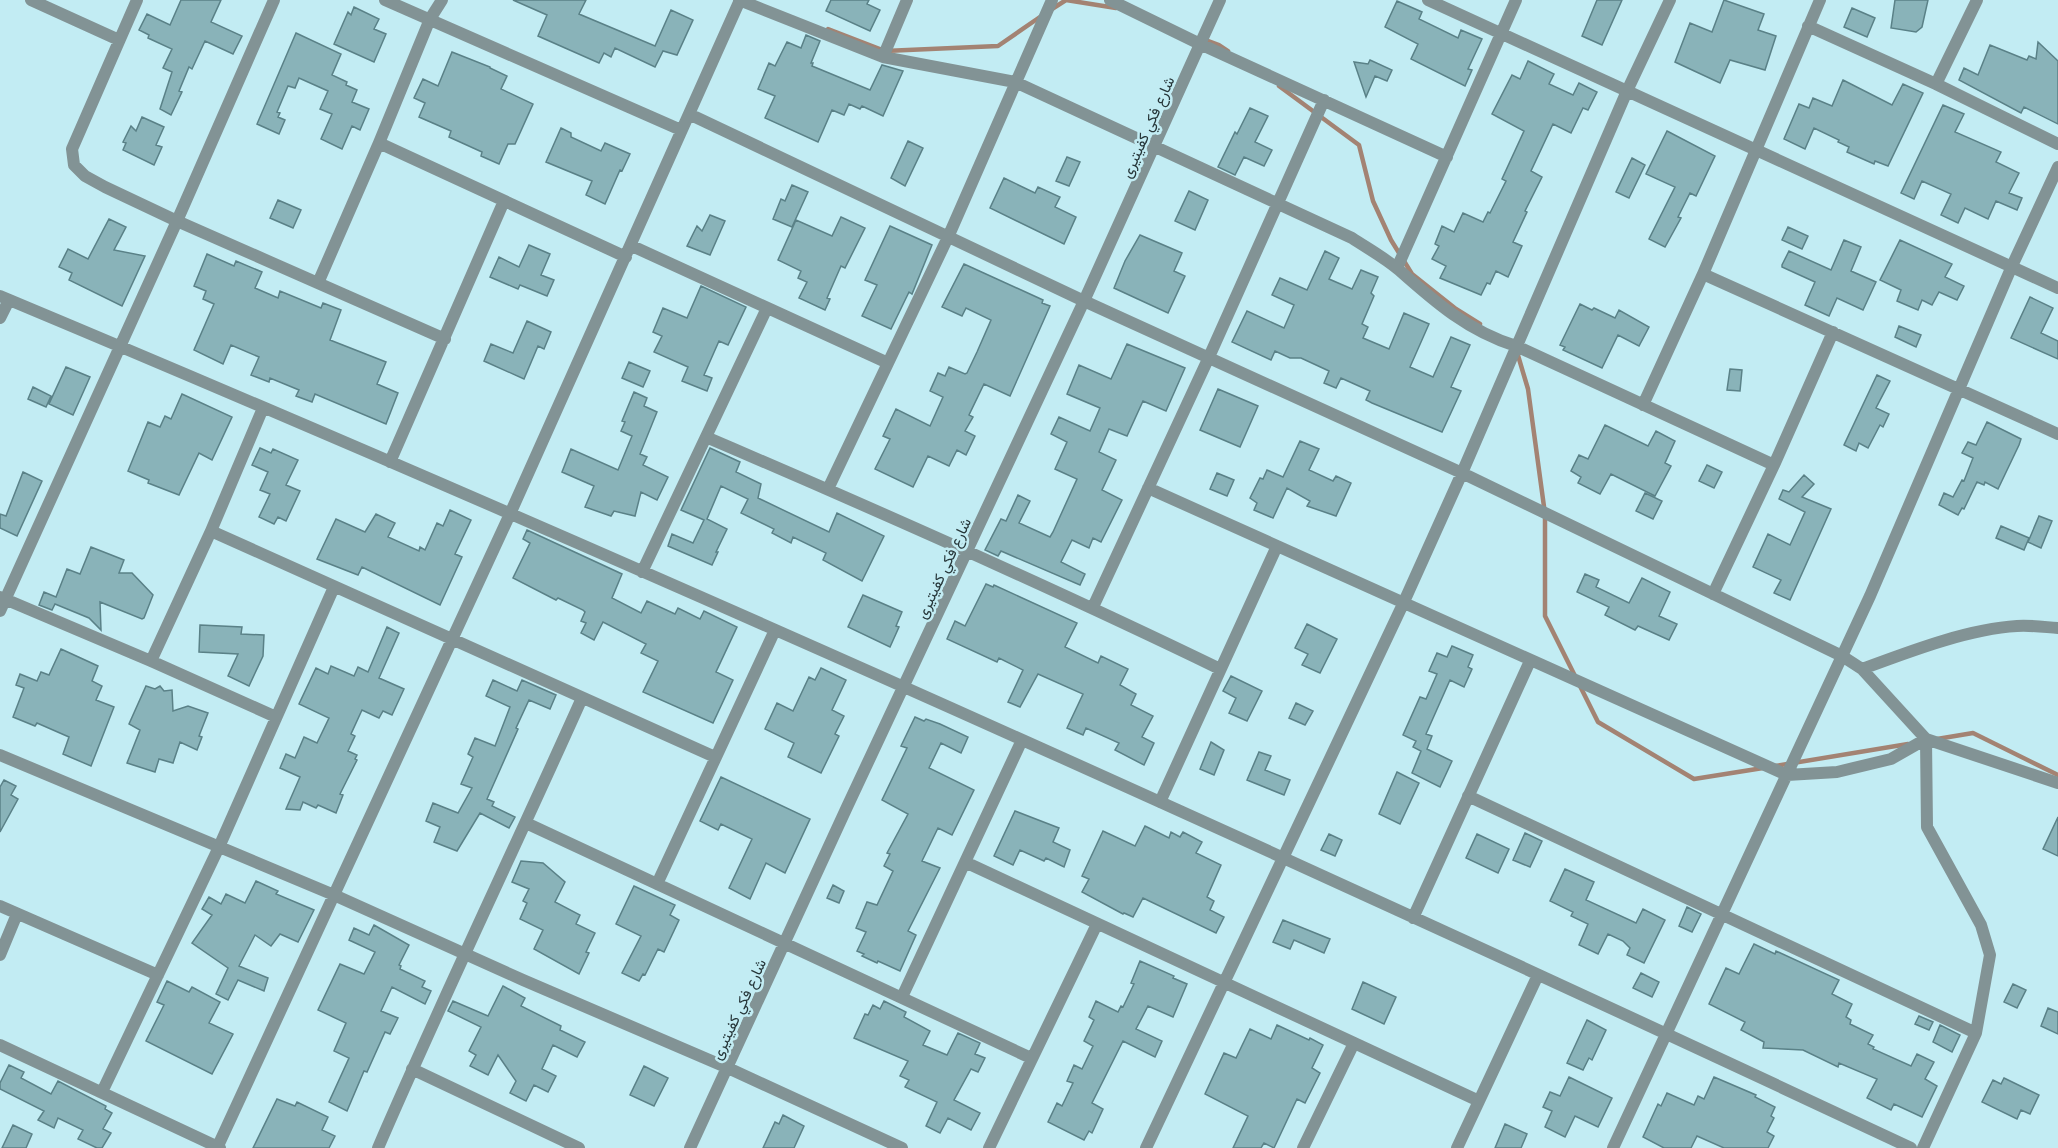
<svg xmlns="http://www.w3.org/2000/svg" width="2058" height="1148" font-family="'Golos Text',Vazirmatn,sans-serif">
	<style>
		.lines { fill: none; stroke-linecap: round; stroke-linejoin: round }
		.stream { stroke: #a38373; stroke-width: 4.5 }
		.building { fill: #89b3b9; stroke: #5a8187; stroke-width: 1.5 }
		.minor { stroke: #829395; stroke-width: 12 }
		.labels { text-anchor: middle; dominant-baseline: central; stroke-width: 5; stroke-linejoin: round; paint-order: stroke }
		.street-label { font-size: 15px; fill: #263639; stroke: #c2ecf3 }
	</style>
	<rect width="100%" height="100%" fill="#c2ecf3"/>
	<g class="lines">
		<!-- stream -->
		<path class="stream" d="M1052 9 1066 0 1116 8
			M828 29 885 51 998 46 1040 17
			M1203 39 1219 45 1228 51
			M1279 86 1359 145 1373 201 1391 240 1412 274 1456 309 1480 324
			M1517 352 1528 389 1545 514V616L1576 678
			M1580 686 1598 722 1694 779 1763 768
			M1937 739 1973 733 2058 775
			M1775 766 1908 744"/>
	</g>
	<!-- building -->
	<path class="building" d="M181 0H221L211 22 242 36 233 54 205 41 192 69 189 67 179 91 182 92 171 115 160 109 172 72 163 68 172 49 148 38 149 35 139 30 147 14 170 25Z
		M513 0H586L579 14 655 46 671 10 693 20 677 55 663 51 655 67 615 48 611 57 604 53 599 63 538 36 547 15Z
		M831 0H869L867 4 880 10 870 31 826 11Z
		M1597 0H1622L1602 45 1582 36Z
		M1724 0 1764 14 1758 30 1776 36 1765 70 1730 60 1720 83 1675 62 1690 23 1712 32Z
		M1895 0H1928L1922 27 1916 32 1891 28Z
		M1397 1 1422 12 1419 19 1458 38 1461 30 1482 39 1468 69 1472 70 1465 86 1411 59 1418 44 1385 27Z
		M354 7 379 19 374 29 386 34 374 62 334 44 348 12 351 15Z
		M1852 8 1875 18 1867 37 1844 27Z
		M296 33 341 54 332 75 347 82 346 85 357 90 352 102 369 109 360 130 352 126 342 149 321 139 332 114 320 109 328 91 299 78 295 88 288 86 277 112 280 113 278 117 285 120 279 134 257 124Z
		M806 35 820 41 811 63H813L812 66 870 90 882 65 903 71 883 116 862 106 860 109 849 104 844 115 832 110 818 142 765 118 775 96 758 89 769 63 775 66 787 42 801 48Z
		M2038 42 2058 61V124L2024 107 2021 113 1959 80 1964 68 1978 75 1990 45 2027 60 2029 56 2036 59Z
		M452 52 490 67V68L507 76 501 89 533 104 515 144H508L499 164 481 156 482 152 449 137 451 131 419 117 425 103 414 98 423 79 438 86Z
		M1370 60 1392 70 1387 81 1375 76 1366 97 1354 62 1368 64Z
		M1528 61 1554 74 1549 84 1573 95 1579 83 1597 92 1588 110 1583 108 1571 133 1553 124 1531 171 1542 177 1525 211 1527 212 1513 242 1522 246 1508 277 1496 271 1490 284 1487 283 1481 295 1440 278 1446 266 1432 259 1439 246 1435 244 1442 226 1454 232 1463 213 1483 222 1488 212 1490 213 1506 181 1502 179 1524 131 1492 114 1512 75 1520 79Z
		M1843 80 1892 105 1903 84 1923 93 1888 166 1875 161 1874 164 1847 152 1849 147 1838 142 1839 140 1814 128 1805 149 1784 139 1799 104 1809 108 1813 98 1832 106Z
		M1943 105 1964 114 1955 132 2001 152 1996 162 2019 173 2009 193 2022 198 2017 210 1996 201 1988 219 1965 208 1958 223 1941 215 1951 194 1922 181 1914 199 1901 193Z
		M1250 108 1268 116 1255 142 1272 150 1264 166 1244 157 1235 175 1218 167 1235 132 1237 134Z
		M142 117 164 127 156 145 162 147 154 165 123 150 126 143 123 142 131 126 136 131Z
		M561 128 571 133V137L601 151 605 143 630 154 622 171 620 170 605 204 586 195 592 181 546 162Z
		M1667 131 1715 156 1696 196 1690 193 1678 217 1681 218 1665 247 1649 239 1675 187 1646 174Z
		M908 141 923 148 905 186 891 178Z
		M1067 157 1080 162 1069 186 1056 181Z
		M1632 158 1645 165 1629 198 1616 192Z
		M1004 178 1035 193 1038 187 1060 197 1055 207 1076 217 1064 244 990 208Z
		M792 185 808 192 792 227 773 219 781 199 785 201Z
		M1189 191 1208 200 1195 230 1175 221Z
		M278 200 301 210 293 228 270 218Z
		M710 215 725 221 710 255 687 246 697 226 702 231Z
		M841 217 865 228 845 268 841 266 827 298 830 299 825 310 799 298 807 282 798 278 801 271 778 260 796 220 832 236Z
		M109 219 126 227 114 250 145 256 122 306 69 280 72 273 59 267 68 249 88 259Z
		M890 226 932 245 912 294 909 292 891 329 862 316 877 285 865 280Z
		M1788 227 1808 236 1802 249 1782 240Z
		M1140 235 1182 253 1174 271 1185 276 1168 313 1114 288 1125 261Z
		M1844 240 1861 247 1851 271 1876 282 1863 310 1837 298 1829 316 1805 305 1815 282 1782 267V265L1789 251 1831 270Z
		M1900 240 1952 264 1945 277 1964 286 1957 300 1939 292 1932 305 1922 300 1918 310 1897 301 1901 290 1880 280Z
		M529 245 550 254 541 275 554 280 547 296 520 285 518 289 490 277 499 257 519 267Z
		M1325 251 1339 258 1329 279 1352 289 1361 270 1378 277 1371 293 1374 296 1362 324 1368 327 1363 338 1389 349 1404 313 1429 324 1410 367 1433 377 1451 337 1470 345 1451 387 1461 391 1442 432 1372 403 1366 400 1370 391 1341 378 1336 388 1324 383 1329 371 1301 358H1290L1275 351 1271 360 1232 342 1247 311 1284 328 1294 305 1272 295 1280 278 1307 290Z
		M207 254 234 266 236 261 262 272 255 288 278 298 280 291 321 308 323 303 341 310 330 340 386 362 377 384 398 393 386 424 315 394 312 402 296 396 299 390 270 378 269 382 251 375 259 357 231 345 223 364 194 350 214 304 203 299 206 291 194 286Z
		M964 264 1043 300 1042 303 1050 306 1010 396 984 384 969 415 973 417 965 431 975 436 966 455 957 450 949 466 928 456 913 487 875 469 890 439 883 436 896 409 930 426 943 397 930 391 938 373 945 376 949 367 965 374 967 373 977 352 991 320 966 308 962 316 942 307Z
		M701 286 746 307 728 345 719 341 704 375 712 378 707 391 682 381 688 367 654 352 662 336 653 332 663 308 687 318Z
		M2030 297 2053 308 2041 333 2058 341V359L2011 338Z
		M1580 304 1592 310 1594 308 1615 318 1619 310 1649 327 1639 346 1618 335 1602 368 1563 350 1565 347 1560 345Z
		M527 321 551 332 544 349 538 346 524 379 484 361 491 344 513 353Z
		M1899 326 1921 335 1916 347 1895 337Z
		M1127 344 1185 368 1166 411 1143 401 1127 436 1109 429 1099 452 1116 460 1102 490 1122 500 1101 542 1093 538 1089 548 1072 540 1061 562 1085 574 1080 585 1001 551 998 556 985 550 1001 519 1006 521 1018 495 1030 501 1019 523 1050 537 1053 532 1077 479 1055 469 1067 442 1051 434 1059 417 1090 431 1100 408 1067 394 1079 365 1111 379Z
		M629 362 650 371 643 387 622 378Z
		M66 367 90 377 73 415 49 404Z
		M1730 369 1742 370 1740 391 1727 390Z
		M1877 375 1890 381 1876 408 1889 414 1883 427 1880 425 1868 448 1859 443 1856 451 1844 445Z
		M33 387 51 396 46 407 28 399Z
		M1218 389 1258 406 1240 447 1200 430Z
		M634 392 647 398 644 406 657 412 640 454 647 457 643 465 668 477 657 500 641 492 635 516 614 511 611 516 585 507 594 486 562 472 571 449 618 470 632 436 621 431 625 422 622 421Z
		M182 394 232 417 212 460 199 453 179 495 148 483 149 480 128 471 148 422 160 427 165 416 171 419Z
		M1987 422 2021 439 2019 445 1998 489 1985 482 1984 485 1977 482 1964 509 1962 508 1958 515 1939 505 1944 493 1953 497 1962 480 1964 481 1973 458 1962 453 1968 442 1976 445Z
		M1605 425 1648 446 1656 431 1675 441 1665 463 1671 466 1655 496 1611 474 1600 494 1578 483 1581 477 1571 471 1579 455 1588 459Z
		M1300 441 1319 449 1309 470 1333 481 1336 476 1351 483 1336 516 1307 506 1310 501 1287 488 1273 518 1254 510 1257 503 1250 498 1260 478 1263 479 1267 470 1283 477Z
		M260 448 271 453 273 449 298 460 286 485 300 491 286 521 278 517 274 524 259 517 270 494 260 490 268 472 252 465Z
		M710 448 740 462 736 472 761 484 758 498 829 532 837 513 884 536 862 581 823 560 826 553 793 537 791 543 772 533 774 529 741 513 748 499 721 486 707 519 727 529 716 552H718L712 565 668 546 672 534 693 543 704 520 681 510Z
		M1707 465 1722 472 1714 488 1699 481Z
		M23 472 42 481 17 536 0 528V514L6 516Z
		M1217 473 1234 480 1227 496 1210 489Z
		M1804 475 1814 484 1802 497 1831 509 1790 600 1774 593 1781 580 1753 567 1768 534 1790 545 1805 512 1779 499 1783 490 1789 492Z
		M1645 493 1662 501 1653 519 1636 511Z
		M450 510 471 520 455 554 462 557 440 605 362 567 358 575 317 559 336 519 365 532 376 514 395 523 388 537 419 551 420 547 425 550 437 523 443 526Z
		M2039 516 2052 521 2041 548 2028 542Z
		M2001 526 2029 538 2024 550 1996 538Z
		M527 530 622 574 612 598 641 613 647 601 675 614 678 608 700 619 704 611 737 627 716 672 733 680 713 723 643 692 658 661 641 653 646 644 603 622 594 640 581 633 586 623 581 621 585 612 583 610 558 598 556 600 513 578 530 543 523 539Z
		M91 547 124 560 119 573H132L153 595 144 618 142 619 100 602 101 630 89 618 55 604 52 610 39 605 44 592 56 597 67 569 80 574Z
		M1585 574 1599 580 1596 587 1629 603 1642 578 1670 592 1659 616 1677 624 1669 640 1638 626 1635 630 1605 615 1609 607 1577 592Z
		M986 584 993 587 994 585 1077 623 1065 647 1098 663 1101 656 1128 669 1120 685 1136 694 1131 705 1153 716 1142 737 1154 743 1144 765 1115 750 1119 743 1086 728 1083 735 1067 728 1083 694 1038 674 1020 707 1008 702 1023 670 999 658 997 662 947 639 955 621 965 626Z
		M863 595 902 612 896 626 899 627 890 647 848 627Z
		M1307 624 1337 639 1320 673 1302 665 1308 654 1295 648Z
		M200 625 242 627 241 634 264 635 263 656 249 686 228 676 238 654 199 652Z
		M387 627 399 633 379 678 404 689 392 715 383 711 379 718 362 710 351 734 355 736 348 751 357 755 355 759 357 760 340 794 343 795 336 813 318 805 316 808 303 802 300 810 286 809 300 777 280 768 286 754 295 758 304 737 317 743 329 718 299 704 316 668 328 674 331 666 354 676 358 667 368 672Z
		M1452 646 1473 655 1468 667 1472 669 1464 687 1450 680 1426 734 1432 736 1427 749 1452 761 1440 787 1412 773 1421 751 1413 747 1416 741 1403 735 1420 697 1426 699 1437 674 1429 671 1437 653 1447 657Z
		M61 649 98 666 92 681 102 686 96 700 114 707 91 766 63 754 69 737 37 723 35 726 13 717 24 688 16 685 20 674 37 681 41 672 49 675Z
		M821 668 846 680 832 710 844 716 835 734 839 736 821 773 788 757 794 743 765 729 777 703 793 711 809 677 815 680Z
		M1231 676 1262 691 1247 721 1229 713 1236 698 1223 691Z
		M493 680 517 691 522 680 556 695 550 709 529 700 516 728 518 729 487 799 494 802 492 806 515 817 509 828 480 813 457 851 434 842 440 827 426 821 433 803 458 813 472 788 461 784 473 757 468 754 475 738 495 746 510 707 486 696Z
		M146 686 155 689 160 686 164 691 172 690 173 711 188 706 208 713 199 736 202 737 197 750 180 742 173 763 159 759 155 772 127 763 140 730 129 724Z
		M1296 703 1313 711 1305 725 1289 718Z
		M915 717 924 721 926 719 940 724 968 737 961 753 941 743 929 768 974 790 952 835 938 828 922 861 940 868 908 931 916 935 900 971 878 961 877 963 862 956 864 954 857 951 866 932 856 928 867 902 877 905 893 871 884 866 890 854 887 853 908 814 882 800 907 748 901 746Z
		M1211 742 1224 750 1214 775 1200 769Z
		M1259 752 1271 756 1265 770 1290 780 1284 795 1247 780Z
		M1397 772 1419 783 1400 824 1379 814Z
		M721 777 810 819 785 873 766 863 750 899 729 888 752 839 721 824 718 830 700 821Z
		M4 780 16 786 11 795 18 799 0 832V787Z
		M1015 811 1059 828 1053 842 1070 850 1064 867 1046 858 1044 861 1020 850 1013 865 994 856Z
		M2058 817V856L2043 849Z
		M1145 826 1169 838 1171 832 1180 837 1183 832 1202 842 1196 853 1221 865 1207 897 1214 901 1210 910 1224 917 1216 933 1143 898 1133 917 1124 913 1123 914 1082 892 1089 879 1082 876 1103 831 1135 846Z
		M1525 833 1542 841 1530 867 1513 860Z
		M1329 834 1342 840 1335 856 1321 850Z
		M1477 834 1509 849 1498 873 1466 858Z
		M521 861 543 863 565 882 555 902 580 915 576 924 595 933 586 952 589 953 579 974 534 949 543 930 520 919 527 903 523 901 529 889 512 882Z
		M1565 869 1594 882 1586 900 1636 923 1643 909 1665 920 1644 963 1627 955 1630 948 1623 941 1608 934 1598 954 1579 945 1588 924 1571 916 1573 912 1550 901Z
		M256 881 278 891 276 894 314 910 298 942 280 934 271 946 255 935 239 966 268 978 264 991 238 980 228 1000 216 994 228 968 192 943 212 915 202 909 209 897 221 904 226 894 245 903Z
		M833 885 844 891 839 903 827 898Z
		M634 886 675 905 670 915 679 920 664 952 658 949 645 975 643 974 639 981 622 973 641 936 616 924Z
		M1687 907 1701 914 1692 932 1679 926Z
		M1283 920 1330 939 1324 953 1294 940 1290 949 1273 942Z
		M374 925 409 945 399 965 401 966 400 969 425 981 422 987 431 991 425 1004 392 987 381 1011 398 1018 390 1034 385 1032 367 1072 364 1071 347 1111 329 1102 349 1058 334 1051 346 1023 318 1010 340 964 364 974 375 952 349 940 354 928 369 935Z
		M1754 944 1775 954 1776 951 1839 980 1832 994 1852 1004 1846 1017 1851 1020 1850 1024 1873 1035 1868 1044 1874 1047 1873 1049 1911 1066 1917 1054 1934 1062 1925 1079 1937 1086 1922 1117 1894 1104 1891 1110 1867 1098 1877 1079 1839 1063 1838 1067 1803 1050 1763 1048 1764 1042 1741 1030 1745 1022 1709 1004 1726 968 1739 974Z
		M1140 961 1174 976 1173 978 1187 984 1173 1017 1148 1006 1136 1029 1162 1041 1155 1057 1123 1041 1092 1103 1103 1109 1092 1133 1089 1131 1084 1140 1048 1122 1057 1103 1062 1106 1073 1083 1067 1081 1074 1065 1082 1069 1093 1046 1084 1041 1094 1020 1089 1017 1096 1001 1118 1012 1121 1006 1123 1007 1134 984 1131 983Z
		M1641 973 1659 982 1652 997 1633 988Z
		M167 981 189 992 192 987 220 1002 209 1023 233 1034 212 1074 146 1041 164 1005 157 1002Z
		M1363 982 1396 997 1384 1024 1352 1009Z
		M2013 984 2026 990 2017 1008 2004 1002Z
		M503 986 525 998 521 1006 561 1026 560 1030 585 1042 577 1057 553 1045 542 1069 556 1076 548 1092 534 1085 526 1101 510 1093 516 1081 498 1055 488 1075 470 1066 476 1055 469 1051 481 1027 448 1011 453 1001 488 1016Z
		M884 1001 906 1012 904 1017 930 1031 923 1045 947 1055 958 1033 980 1043 975 1054 985 1058 978 1072 971 1069 954 1100 980 1113 971 1130 948 1118 940 1133 926 1126 937 1102 905 1087 909 1080 900 1076 908 1061 854 1038 865 1014 868 1015 873 1005 880 1009Z
		M2048 1008 2058 1012V1034L2041 1026Z
		M1919 1016 1933 1022 1929 1030 1915 1024Z
		M1587 1020 1606 1030 1592 1060 1589 1058 1583 1070 1567 1063Z
		M1277 1025 1309 1040 1310 1038 1323 1045 1312 1068 1320 1073 1305 1103 1297 1099 1274 1148 1264 1143 1261 1148H1233L1248 1116 1205 1094 1224 1053 1236 1058 1250 1029 1271 1039Z
		M1940 1025 1960 1035 1952 1052 1933 1042Z
		M9 1065 24 1072 21 1078 51 1094 58 1081 106 1106 105 1109 112 1113 103 1129 111 1133 102 1148H97L78 1139 83 1130 58 1118 54 1128 38 1120 44 1111 0 1089V1083Z
		M644 1066 668 1078 654 1106 630 1095Z
		M1569 1077 1612 1098 1598 1127 1575 1116 1565 1137 1545 1127 1552 1111 1543 1107 1550 1092 1560 1096Z
		M1714 1077 1756 1095 1755 1097 1775 1107 1771 1116 1774 1118 1767 1132 1774 1136 1768 1148H1724L1697 1136 1691 1148H1664L1643 1137 1658 1104 1661 1106 1667 1093 1694 1105 1698 1096 1704 1099Z
		M2004 1078 2039 1095 2030 1114 2021 1110 2017 1119 1982 1102 1993 1080 2001 1084Z
		M277 1099 295 1106 297 1102 328 1117 322 1130 335 1136 329 1148H253Z
		M783 1115 804 1126 794 1148H763L775 1122 779 1124Z
		M1505 1124 1527 1134 1521 1148H1495Z
		M13 1125 32 1134 26 1148H2Z"/>
	<g class="lines">
		<!-- minor -->
		<path class="minor" d="M31 0 119 40
			M137 0 72 149 74 165 85 176 105 187 177 221 445 339
			M385 0 681 130
			M739 0 883 57 1015 82 1352 238C1367 248 1385 258 1399 270 1435 302 1468 331 1516 346L1774 465
			M1110 0 1200 44 1447 157
			M1428 0 2058 288
			M1808 26 1936 84 2058 144
			M883 57 907 0
			M1936 84 1977 0
			M689 114 1084 301 1462 473 1842 656 1862 669 1926 739 1927 827 1981 925 1990 955 1976 1033 1923 1148
			M379 143 626 257
			M632 246 888 363
			M1397 268 1516 0
			M1703 274 2058 434
			M318 283 379 143 430 19 442 0
			M0 296C643 565 1280 852 1911 1148
			M0 318 9 300
			M1643 405 1703 274 1820 0
			M706 437C879 511 1051 587 1220 669
			M390 462 504 201
			M1148 488 1787 775 1837 772 1891 759 1926 739 2058 783
			M828 489 949 235 1052 0
			M211 531 715 757
			M642 572 767 308
			M1713 594 1774 465 1833 332
			M0 597 151 661 276 717
			M1093 607 1209 357 1324 100
			M0 611 177 221 274 0
			M151 661 211 531 263 408
			M1862 669C1908 652 1967 629 2017 626 2030 625 2044 627 2058 628
			M0 755 334 895 523 980 728 1068 902 1148
			M1468 796 1976 1033
			M1160 802 1277 546
			M526 823 1031 1058
			M965 862 1479 1101
			M657 884 775 630
			M0 906 158 975
			M1413 918 1530 661
			M0 955 17 914
			M902 997 1022 740
			M0 1045 220 1148
			M412 1069 579 1148
			M102 1092 219 847 334 587
			M217 1148 510 514 740 0
			M378 1148C443 997 515 848 582 698
			M690 1148 847 807 1084 301 1220 0
			M989 1148 1097 924
			M1146 1148 1403 604 1462 473 1627 91 1670 0
			M1303 1148 1354 1043
			M1457 1148 1538 975
			M1613 1148 1870 596 2012 266 2058 167"/>
	</g>
	<g class="labels">
		<!-- street labels -->
		<g class="street-label">
			<text transform="translate(1147 127) rotate(-66)">شارع فكي كفيتيرى</text>
			<text transform="translate(943 568) rotate(-65)">شارع فكي كفيتيرى</text>
			<text transform="translate(738 1009) rotate(-65)">شارع فكي كفيتيرى</text>
		</g>
	</g>
</svg>
